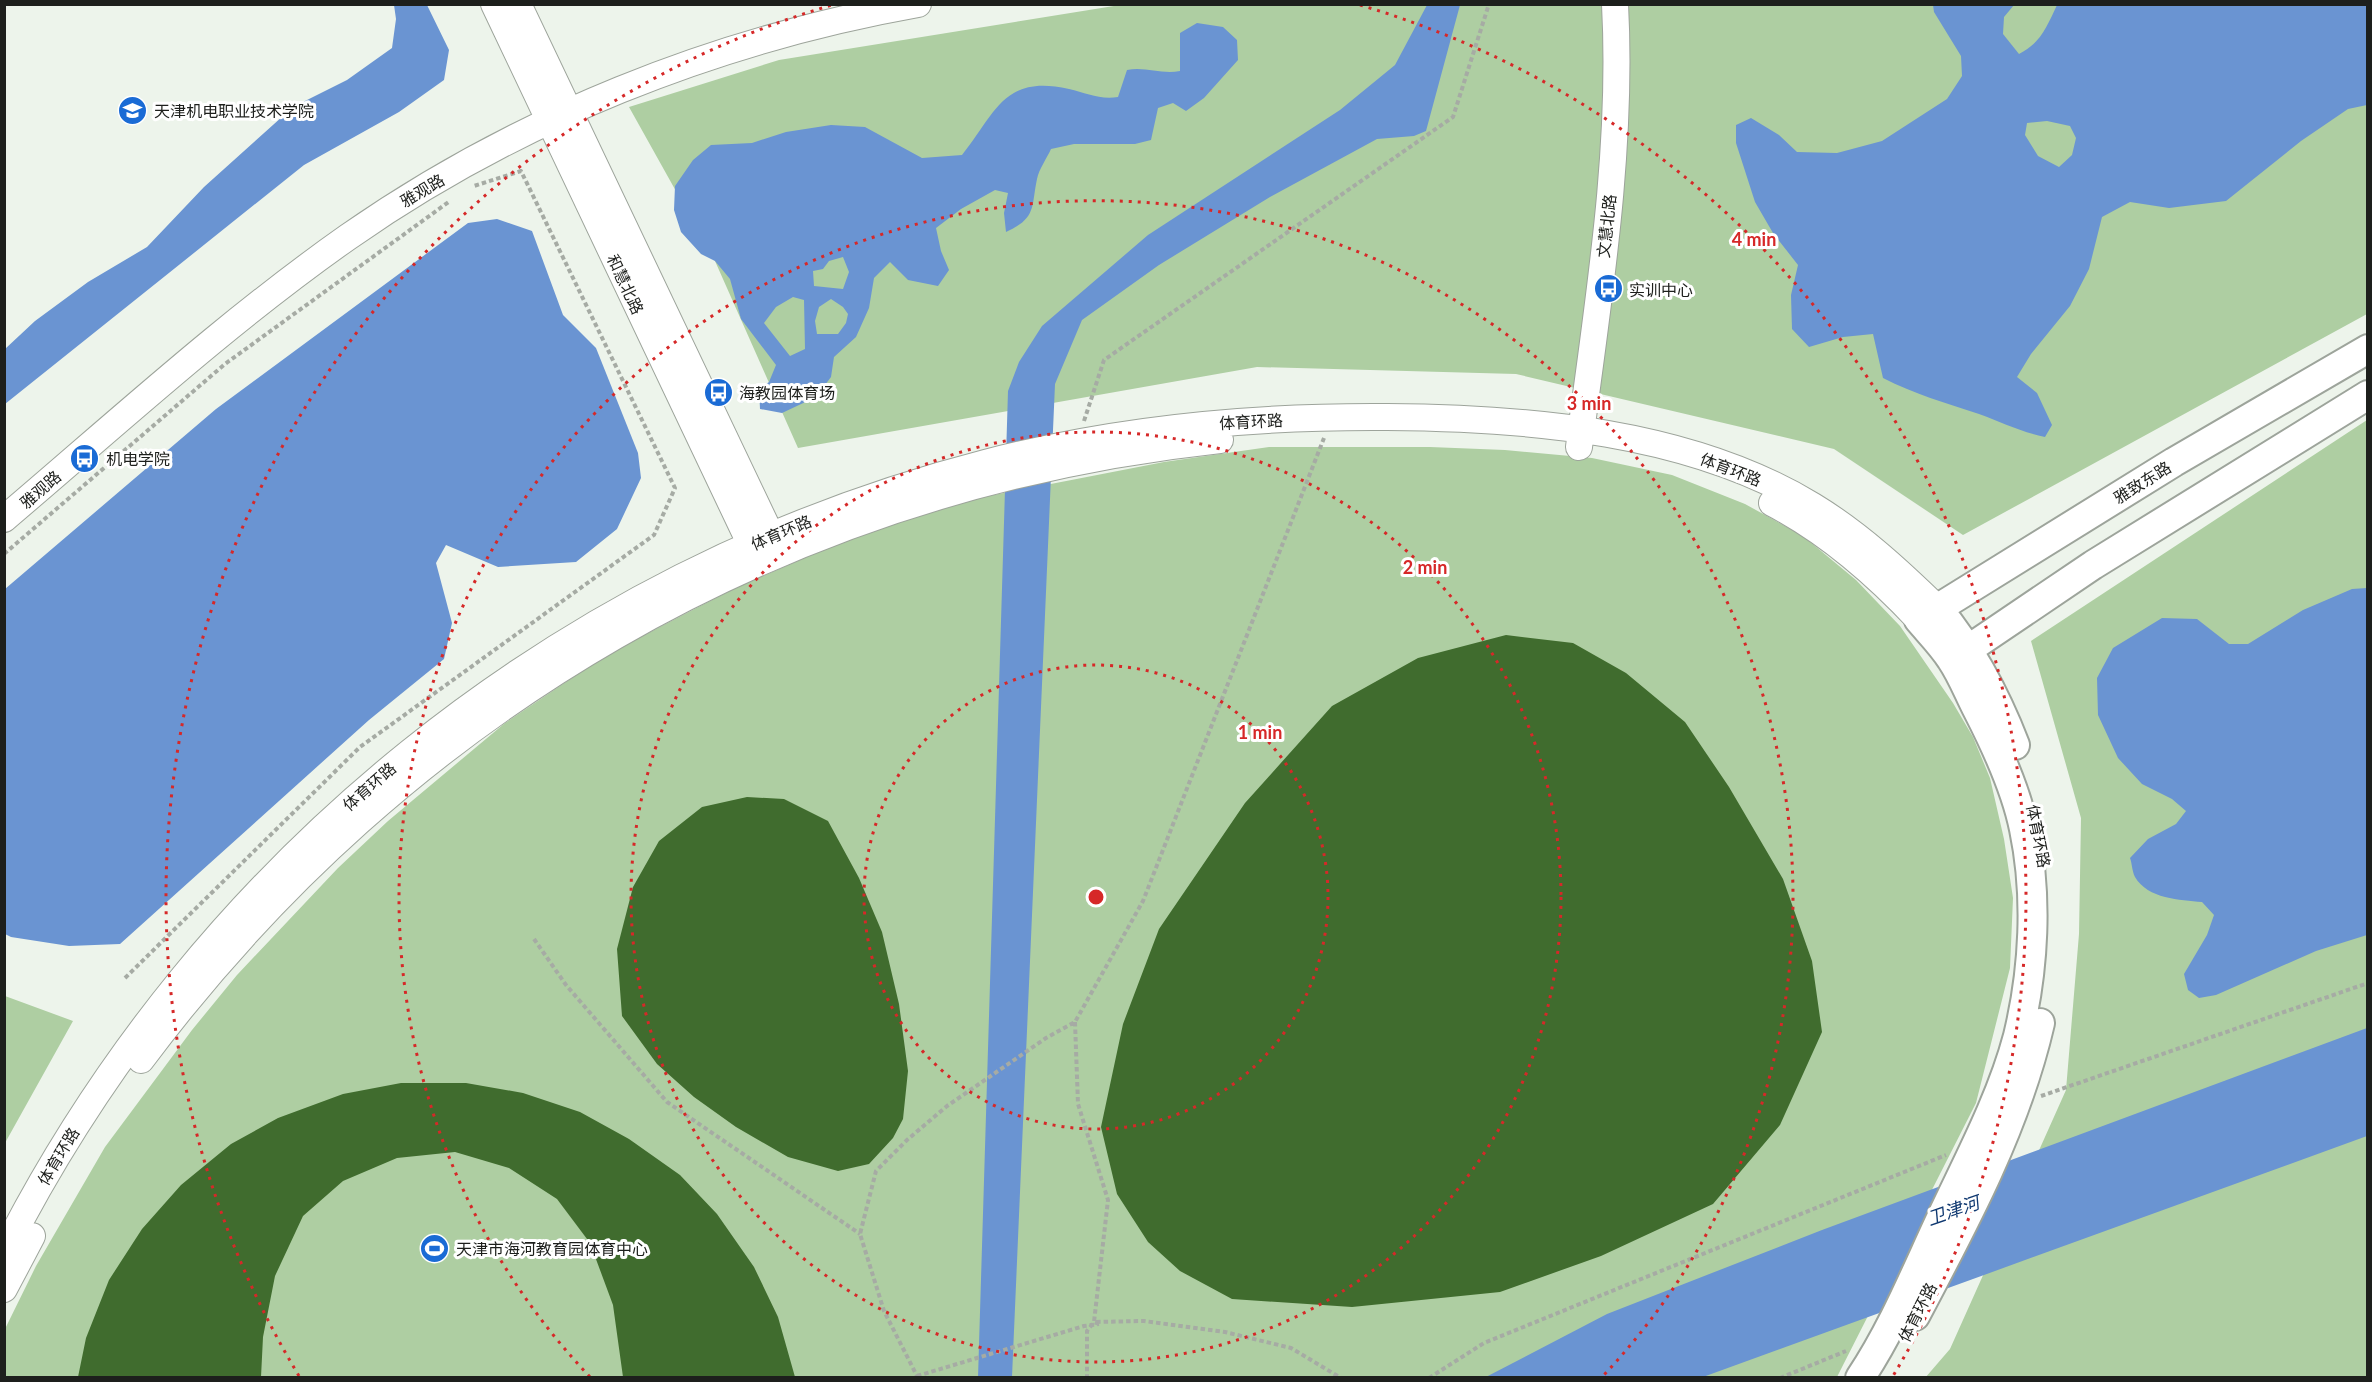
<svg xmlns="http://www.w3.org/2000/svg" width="2372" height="1382" font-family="Lato,'Noto Sans SC',sans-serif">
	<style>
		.green { fill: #aecea2 }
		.water { fill: #6a94d2; fill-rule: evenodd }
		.building { fill: #406c2e }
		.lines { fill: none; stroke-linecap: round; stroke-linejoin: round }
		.secondary-casing { stroke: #9da49b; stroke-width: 28 }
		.primary-casing { stroke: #9da49b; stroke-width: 32 }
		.path { stroke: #a6aba4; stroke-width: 4; stroke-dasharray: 4.5 3; stroke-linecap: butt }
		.secondary { stroke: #fff; stroke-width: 26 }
		.primary { stroke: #fff; stroke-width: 28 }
		.path-bridge { stroke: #a6aba4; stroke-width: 4; stroke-dasharray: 4.5 3; stroke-linecap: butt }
		.ring { fill: none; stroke: #d62828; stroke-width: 3; stroke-dasharray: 3 6 }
		.labels { text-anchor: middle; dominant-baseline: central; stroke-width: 6; stroke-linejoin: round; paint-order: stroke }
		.poi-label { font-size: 16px; fill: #1d1f1c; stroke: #fff; text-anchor: start }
		.street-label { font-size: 16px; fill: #1d1f1c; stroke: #fff }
		.water-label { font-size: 18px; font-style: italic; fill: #103971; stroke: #fff }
		.centre { fill: #d62828; stroke: #fff; stroke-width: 3 }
		.ring-label { font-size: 18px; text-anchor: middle; font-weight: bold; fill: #d62828; stroke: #fff; stroke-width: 6; stroke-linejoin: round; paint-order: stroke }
	</style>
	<rect width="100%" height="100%" fill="#edf4eb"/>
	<!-- green -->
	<path class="green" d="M1120 5H2367V314L1963 535 1834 449 1516 374 1257 367 798 448 715 261 629 107 779 60Z
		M2367 420V1377L1925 1378 1950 1349 2066 1090 2079 934 2081 818 2031 641Z
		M1269 447H1430L1505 450 1592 458 1672 475 1745 504 1803 536 1856 580 1900 626 1953 703 1973 737 1990 778 2004 839 2013 898 2010 968 1976 1103 1837 1377 5 1378 4 1331 36 1266 105 1147 192 1030 237 975 338 868 388 821 505 723 606 655 731 590 834 545 906 519 978 498 1164 462Z
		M5 996 73 1021 5 1143 4 996Z"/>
	<!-- water -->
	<path class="water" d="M394 5H427L449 50 444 80 399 112 304 165 5 404V349L35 321 88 282 147 247 204 187 293 107 347 80 392 48 396 19Z
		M1427 5H1460L1426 131 1414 136 1377 139 1270 197 1159 265 1082 320 1055 384 1012 1377 978 1378 1008 391 1019 362 1042 326 1148 235 1340 110 1395 65Z
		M1933 5H2014L2004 17 2003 34 2019 54C2041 43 2047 26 2057 5H2367V105L2348 109 2301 141 2226 201 2169 208 2130 202 2102 217 2089 269 2070 306 2031 354 2017 377 2037 393 2052 425 2045 437C2021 432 2001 422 1979 414 1946 403 1914 394 1883 378L1873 334 1843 337 1809 347 1792 329 1791 295 1798 265 1773 233 1755 202 1736 143V125L1751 118 1779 135 1797 152 1837 153 1882 141 1947 99 1962 76 1961 56 1934 12ZM2047 121 2070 126 2076 138 2072 155 2059 167 2038 156 2025 135 2027 123Z
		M1197 23 1223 27 1237 40 1238 60 1204 98 1186 111 1173 103 1158 108 1151 140 1135 144H1074L1051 149C1047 158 1039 169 1037 179 1031 207 1037 218 1006 232L1004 213 1008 193 995 190 961 209 936 228 941 251 949 270 938 286 908 280 890 262 874 278 869 308 856 337 834 357 831 377 816 397 782 413 760 409 759 389 769 382 776 365 741 319 730 279 715 261 701 254 681 232 674 210 675 186 693 160 711 145 752 143 786 132 831 125 865 127 922 158 962 155C996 112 1004 74 1069 89 1086 93 1100 100 1118 97L1127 70C1145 66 1162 75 1180 71V33ZM843 257 849 272 843 289 814 286 813 271 823 269 829 261ZM793 297 804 300 805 349 790 356 764 323 776 307ZM831 299 843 307 848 314 846 323 838 334H817L815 321 819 307Z
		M497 219 532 231 563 315 596 348 638 453 641 478 617 529 576 562 498 567 446 545 436 563 452 623 444 659 369 720 120 944 69 946 11 937 5 934V589L216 409 468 223Z
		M2367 588V935L2316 951 2216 995 2199 998 2188 990 2184 974 2207 935 2214 915 2202 902C2180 900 2148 899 2135 877 2132 871 2132 863 2130 858L2148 839 2176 824 2186 811 2172 799 2142 784 2118 758 2098 715 2097 678 2113 648 2162 618 2197 619 2229 644H2248L2303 610 2352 589Z
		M2367 1028V1136L1703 1377 1484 1378 1607 1314 1822 1230Z"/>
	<!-- building -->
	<path class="building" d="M1506 635 1573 643 1626 673 1685 722 1729 787 1783 879 1812 961 1822 1032 1780 1125 1713 1204 1601 1256 1500 1292 1352 1307 1232 1299 1180 1271 1148 1242 1117 1194 1101 1127 1123 1024 1159 929 1245 803 1332 706 1418 658Z
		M747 797 784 799 828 821 859 878 882 932 899 1004 908 1071 903 1119 893 1138 869 1164 838 1171 788 1157 736 1127 694 1097 657 1064 622 1016 617 949 633 887 659 841 702 807Z
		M401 1083H466L523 1093 580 1112 629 1139 680 1175 717 1214 754 1267 778 1317 795 1377H623L613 1305 590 1243 557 1199 509 1168 455 1152 397 1158 343 1181 303 1216 275 1276 263 1337 261 1377H78L86 1338 109 1280 142 1229 181 1185 231 1144 278 1118 343 1094Z"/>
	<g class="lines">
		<defs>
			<path id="secondary" d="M494 4 758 560
				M518 4 777 548
				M1579 447C1598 301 1623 152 1615 4
				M1772 503C1828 532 1876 574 1919 620
				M4 519C117 423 227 322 348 237 517 119 715 40 918 4
				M141 1060C403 709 784 487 1220 440
				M4 1252C202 862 562 572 985 463 1116 429 1252 416 1387 417 1528 418 1690 431 1813 506 1859 534 1900 572 1938 609
				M4 1289 32 1236"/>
			<path id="primary" d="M1938 609C1971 649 1996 696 2015 745
				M1954 659 2093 565 2368 395
				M1915 1316C1965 1222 2016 1127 2040 1023
				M1860 1378C1893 1329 1917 1269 1942 1216 1969 1159 2002 1097 2018 1036 2034 970 2038 896 2024 829 2016 789 1997 748 1978 711 1969 694 1962 675 1951 659 1942 645 1930 633 1919 620L2174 462 2368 349"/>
		</defs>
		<!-- secondary casing -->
		<use href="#secondary" class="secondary-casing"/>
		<!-- primary casing -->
		<use href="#primary" class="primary-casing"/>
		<!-- path -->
		<path class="path" d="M1084 421 1104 360 1453 117 1489 4
			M4 554 225 364 450 201
			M534 939 566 985 667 1102 860 1234
			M125 978 360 747 654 535 675 488 521 171 474 186
			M1075 1022 1078 1104 1108 1200 1094 1322 1087 1331V1378
			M2041 1096 2368 983
			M1099 1324 1094 1322 1144 1321 1225 1332 1291 1348 1341 1378
			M915 1378 917 1376 884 1311 860 1234 876 1171 907 1140 947 1106 1046 1038 1075 1022 1143 901 1324 438
			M1429 1378 1484 1343 1946 1155
			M1780 1378 1846 1351"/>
		<!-- secondary -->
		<use href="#secondary" class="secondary"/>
		<!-- primary -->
		<use href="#primary" class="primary"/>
		<!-- path-bridge -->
		<path class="path-bridge" d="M917 1376 1084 1326 1099 1324"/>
	</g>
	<!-- distance rings -->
	<g class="ring">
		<circle cx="1096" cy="897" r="232"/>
		<circle cx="1096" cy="897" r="465"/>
		<path d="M590 1377A697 697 0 1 1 1602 1377"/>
		<path d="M299 1376A930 930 0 0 1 832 5M1360 5A930 930 0 0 1 1893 1376"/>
	</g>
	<!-- icons -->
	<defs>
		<symbol id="university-disc" viewBox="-11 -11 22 22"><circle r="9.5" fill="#1a6bd5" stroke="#fff"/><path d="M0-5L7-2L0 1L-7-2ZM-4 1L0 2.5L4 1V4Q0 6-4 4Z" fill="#fff"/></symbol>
		<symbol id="bus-disc" viewBox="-11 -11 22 22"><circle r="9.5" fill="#1a6bd5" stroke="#fff"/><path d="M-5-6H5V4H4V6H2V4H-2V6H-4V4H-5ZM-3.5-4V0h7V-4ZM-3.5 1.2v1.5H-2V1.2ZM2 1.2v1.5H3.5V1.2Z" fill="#fff"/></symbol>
		<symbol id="stadium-disc" viewBox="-11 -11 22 22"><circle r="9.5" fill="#1a6bd5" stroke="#fff"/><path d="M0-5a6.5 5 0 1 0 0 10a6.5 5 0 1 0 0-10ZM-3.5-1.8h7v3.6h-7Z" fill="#fff"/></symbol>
	</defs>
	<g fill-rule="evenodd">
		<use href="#university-disc" x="116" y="94" width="33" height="33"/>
		<use href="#bus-disc" x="1592" y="272" width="33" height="33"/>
		<use href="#bus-disc" x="702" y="376" width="33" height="33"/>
		<use href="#bus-disc" x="68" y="442" width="33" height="33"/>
		<use href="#stadium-disc" x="418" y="1232" width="33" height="33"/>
	</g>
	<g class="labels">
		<!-- poi labels -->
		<g class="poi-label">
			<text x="154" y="110">天津机电职业技术学院</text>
			<text x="1629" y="289">实训中心</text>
			<text x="739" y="392">海教园体育场</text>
			<text x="106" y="458">机电学院</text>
			<text x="456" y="1248">天津市海河教育园体育中心</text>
		</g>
		<!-- street labels -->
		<g class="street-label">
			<text transform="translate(422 190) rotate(-31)">雅观路</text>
			<text transform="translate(1606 226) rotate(-84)">文慧北路</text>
			<text transform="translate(626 284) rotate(65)">和慧北路</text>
			<text transform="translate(1251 421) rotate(-3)">体育环路</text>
			<text transform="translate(1731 469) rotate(21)">体育环路</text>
			<text transform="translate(2142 482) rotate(-32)">雅致东路</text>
			<text transform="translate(40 489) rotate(-41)">雅观路</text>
			<text transform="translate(781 532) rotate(-23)">体育环路</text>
			<text transform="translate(369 786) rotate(-41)">体育环路</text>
			<text transform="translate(2039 836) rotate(79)">体育环路</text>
			<text transform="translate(58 1156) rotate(-59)">体育环路</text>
			<text transform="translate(1917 1312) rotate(-63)">体育环路</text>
		</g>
		<!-- water labels -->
		<g class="water-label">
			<text transform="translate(1953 1210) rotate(-19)">卫津河</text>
		</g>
	</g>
	<circle cx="1096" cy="897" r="9" class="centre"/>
	<g class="ring-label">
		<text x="1754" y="246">4 min</text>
		<text x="1589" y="410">3 min</text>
		<text x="1425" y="574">2 min</text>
		<text x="1260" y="739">1 min</text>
	</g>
	<!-- border -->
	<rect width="2372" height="1382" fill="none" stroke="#1d1f1c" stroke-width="12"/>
</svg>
